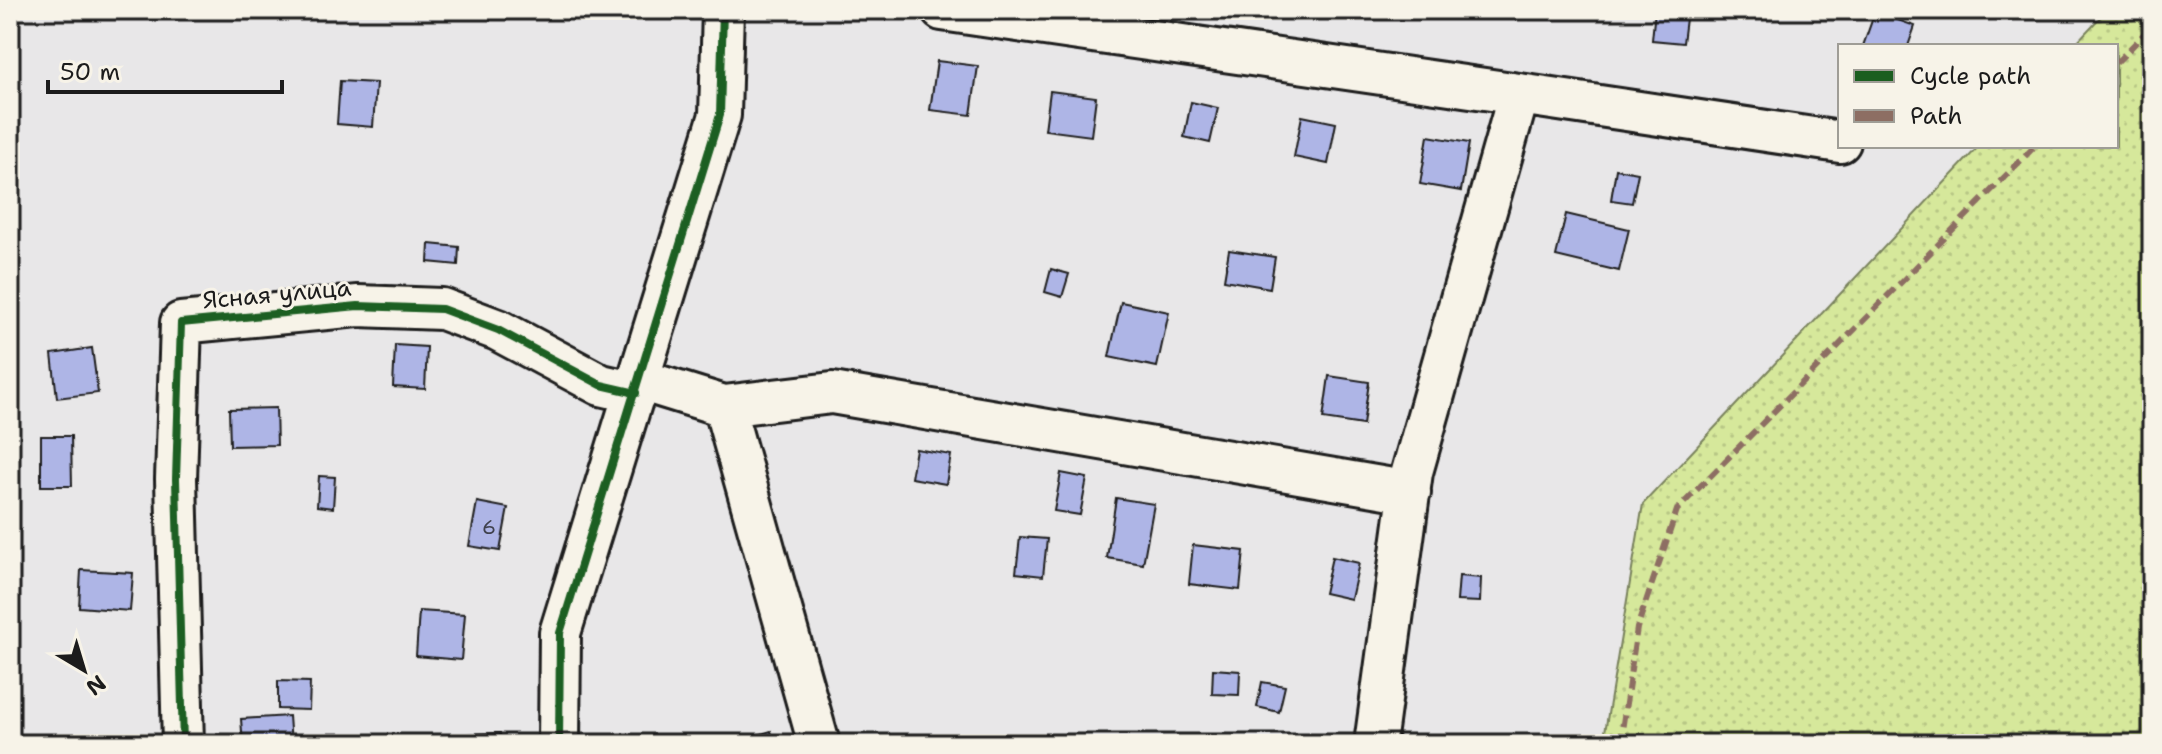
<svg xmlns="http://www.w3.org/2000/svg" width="2162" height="754" font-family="'Shantell Sans',sans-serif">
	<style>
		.grass { fill: url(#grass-dots); stroke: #79825c; stroke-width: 2 }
		.building { fill: #aeb5e6; stroke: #1c1c1c; stroke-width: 2 }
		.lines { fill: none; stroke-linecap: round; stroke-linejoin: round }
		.minor-casing { stroke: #1c1c1c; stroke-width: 46 }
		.minor { stroke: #f7f3e8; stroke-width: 40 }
		.quiet { stroke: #8d6e63; stroke-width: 6; stroke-dasharray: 12 6; stroke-linecap: butt }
		.cycleway-casing { stroke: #f7f3e8; stroke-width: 13 }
		.cycleway { stroke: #1b5e20; stroke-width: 8 }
		.labels { text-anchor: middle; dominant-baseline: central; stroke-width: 6; stroke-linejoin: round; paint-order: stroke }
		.number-label { font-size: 20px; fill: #40424e }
		.street-label { font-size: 24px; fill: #1c1c1c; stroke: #f7f3e8 }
	</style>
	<defs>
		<pattern id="grass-dots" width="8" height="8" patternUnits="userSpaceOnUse" patternTransform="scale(2)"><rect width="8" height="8" fill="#d6e89b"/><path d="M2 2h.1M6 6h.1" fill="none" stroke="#b7c685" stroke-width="1.8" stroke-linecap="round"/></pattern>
	</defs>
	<rect width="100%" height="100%" fill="#e8e7e8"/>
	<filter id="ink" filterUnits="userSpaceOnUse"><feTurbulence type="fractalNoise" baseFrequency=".0125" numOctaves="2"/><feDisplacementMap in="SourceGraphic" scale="16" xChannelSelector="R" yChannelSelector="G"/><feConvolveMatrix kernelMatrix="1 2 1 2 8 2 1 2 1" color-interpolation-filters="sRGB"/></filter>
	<g filter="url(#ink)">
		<!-- grass -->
		<path class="grass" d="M2107 10H2152V744H1603L1643 504 1979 146H2116V46H2073Z"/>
		<!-- building -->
		<path class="building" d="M1655 10H1687L1683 43 1652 40Z
			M1875 12 1915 26 1908 46H1863Z
			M937 61 978 66 971 115 930 110Z
			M340 81 376 83 373 127 337 124Z
			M1050 91 1096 97 1091 136 1045 130Z
			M1191 102 1218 108 1210 143 1184 137Z
			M1302 116 1336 123 1328 164 1294 157Z
			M1428 136 1469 143 1461 191 1420 184Z
			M1616 169 1638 173 1632 203 1611 200Z
			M1566 214 1629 229 1619 271 1556 256Z
			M429 244 459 247 458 265 428 262Z
			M1229 250 1275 257 1270 288 1224 280Z
			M1051 269 1069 274 1062 297 1045 292Z
			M1121 302 1169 312 1157 367 1109 357Z
			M395 345 427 347 425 389 393 387Z
			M92 348 98 393 57 398 52 354Z
			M14 369 19 411 10 412V370Z
			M1329 376 1369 382 1363 425 1323 419Z
			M276 408 277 445 230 446 229 409Z
			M41 436H71L72 486H41Z
			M916 449 951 455 946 484 911 478Z
			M1061 473 1087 478 1080 515 1054 511Z
			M319 476 335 477 333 508 317 506Z
			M1116 498 1154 504 1143 564 1107 558Z
			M477 502 508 508 500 551 469 546Z
			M1020 537 1047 539 1043 576 1016 573Z
			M1193 545 1244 551 1240 590 1189 584Z
			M1332 557 1359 563 1351 599 1324 593Z
			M81 570 133 573 130 611 79 607Z
			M1459 576 1481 578 1480 602 1457 601Z
			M419 611 465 614 461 660 416 656Z
			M1213 669 1240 671 1239 695 1212 694Z
			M278 681 310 682 309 710 278 709Z
			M1262 682 1285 686 1279 712 1257 707Z
			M289 716 291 744H243L241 719Z
			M771 731 775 744H750L748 738Z
			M500 733 501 744H468L467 734Z
			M91 734V744H47V736Z"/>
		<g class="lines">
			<defs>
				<path id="minor" d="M942 10 1519 94 1412 472 1375 744
					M1519 94 1840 142
					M640 380 724 406 819 744
					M724 406 832 393 1410 492
					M183 744 176 479 181 323 358 306 442 309 498 330 601 385 636 393
					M559 744 560 633 720 115 723 10"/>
			</defs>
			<!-- minor casing -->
			<use href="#minor" class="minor-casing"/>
			<!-- minor -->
			<use href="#minor" class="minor"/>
			<!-- quiet -->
			<path class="quiet" d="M2116 63 2152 26
				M1620 744 1637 628 1677 510 2035 146"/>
			<defs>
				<path id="cycleway" d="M183 744 176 479 181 323 358 306 442 309 498 330 601 385 636 393
					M559 744 560 633 720 115 723 10"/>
			</defs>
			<!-- cycleway casing -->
			<use href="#cycleway" class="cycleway-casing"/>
			<!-- cycleway -->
			<use href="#cycleway" class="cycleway"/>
		</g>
	</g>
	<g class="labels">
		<!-- number labels -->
		<g class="number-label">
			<text x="489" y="527">6</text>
		</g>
		<!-- street labels -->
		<g class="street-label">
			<text transform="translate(277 294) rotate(-5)">Ясная улица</text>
		</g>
	</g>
	<!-- margin -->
	<rect width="2162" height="754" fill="none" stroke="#f7f3e8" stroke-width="40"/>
	<rect x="20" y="20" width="2122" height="714" fill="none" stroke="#1c1c1c" stroke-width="3" filter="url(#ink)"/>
	<!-- legend -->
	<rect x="1838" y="44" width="280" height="104" fill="#f7f3e8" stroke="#9f9d96" stroke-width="2"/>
	<rect x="1854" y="70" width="40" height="12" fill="#1b5e20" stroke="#9f9d96" stroke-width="2"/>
	<text x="1910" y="84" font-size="24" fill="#1c1c1c">Cycle path</text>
	<rect x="1854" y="110" width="40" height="12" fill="#8d6e63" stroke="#9f9d96" stroke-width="2"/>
	<text x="1910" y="124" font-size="24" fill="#1c1c1c">Path</text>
	<!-- north arrow -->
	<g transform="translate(84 670) rotate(142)" stroke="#f7f3e8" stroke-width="6" paint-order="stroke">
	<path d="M0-6L14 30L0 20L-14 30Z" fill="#1c1c1c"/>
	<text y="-12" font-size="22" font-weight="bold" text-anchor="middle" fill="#1c1c1c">N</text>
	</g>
	<!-- scale -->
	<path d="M48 80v12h234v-12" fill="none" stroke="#1c1c1c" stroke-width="4"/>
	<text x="60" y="80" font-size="24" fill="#1c1c1c" stroke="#f7f3e8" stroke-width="6" paint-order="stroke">50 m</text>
</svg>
